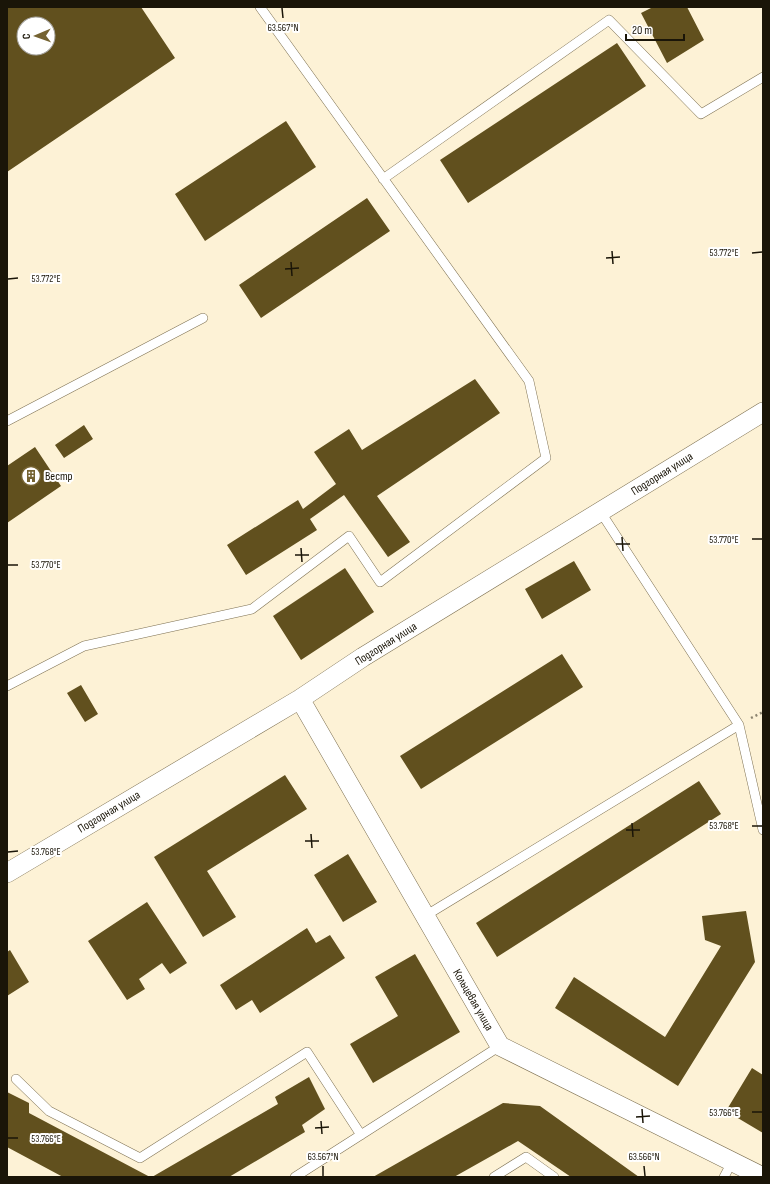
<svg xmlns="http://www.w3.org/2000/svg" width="770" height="1184" font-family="'Sofia Sans Condensed',sans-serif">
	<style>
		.building { fill: #61501e; fill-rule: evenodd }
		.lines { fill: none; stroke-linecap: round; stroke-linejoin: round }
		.service-casing { stroke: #7e7152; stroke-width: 10 }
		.minor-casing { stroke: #7e7152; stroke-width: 20 }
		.path { stroke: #8c8470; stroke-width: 2.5; stroke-dasharray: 2 3; stroke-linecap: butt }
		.service { stroke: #fff; stroke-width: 9 }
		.minor { stroke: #fff; stroke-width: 19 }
		.ticks { fill: none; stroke: #1a1508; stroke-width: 1.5 }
		.labels { text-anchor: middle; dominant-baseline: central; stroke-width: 4; stroke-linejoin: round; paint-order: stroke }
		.street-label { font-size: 12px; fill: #1a1508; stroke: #fff }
		.poi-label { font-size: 12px; fill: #1a1508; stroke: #fff; text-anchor: start }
		.ticks-label { font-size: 10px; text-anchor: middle; fill: #1a1508; stroke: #fff; stroke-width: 4; stroke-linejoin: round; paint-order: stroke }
	</style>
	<rect width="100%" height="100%" fill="#fdf2d6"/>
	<!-- building -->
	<path class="building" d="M7 7H141L175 58 7 172ZM24 24H48V48H24Z
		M653 7H687L704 40 667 63 641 13Z
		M617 43 646 86 468 203 440 160Z
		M286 121 316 167 205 241 175 194Z
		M367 198 390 231 261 318 239 285Z
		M475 379 500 413 377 496 410 542 388 557 344 495 310 519 317 530 246 575 227 545 298 500 303 509 336 484 314 452 349 429 362 450Z
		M84 425 93 439 64 458 55 445Z
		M35 447 61 486 7 523V466Z
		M574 561 591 590 542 619 525 589Z
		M345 568 374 612 301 660 273 616Z
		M562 654 583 687 421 789 400 756Z
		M81 685 98 714 85 722 67 693Z
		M285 775 307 809 207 871 236 917 203 937 154 857Z
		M699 781 721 814 497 957 476 923Z
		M348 854 377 902 343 922 314 875Z
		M147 902 187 963 170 974 162 963 139 979 145 989 127 1000 88 941Z
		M746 911 755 962 678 1086 555 1008 574 977 665 1037 721 946 705 940 702 916Z
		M307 928 316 943 330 935 345 958 260 1013 252 1000 236 1010 220 985Z
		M10 950 29 982 7 996V952Z
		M415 954 460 1032 373 1083 350 1044 398 1016 375 977Z
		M752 1068 763 1075V1133L726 1111Z
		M309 1077 325 1109 302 1125 305 1132 229 1177H152L278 1104 275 1097Z
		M7 1092 29 1103V1113L150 1177H63L7 1147Z
		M503 1103 540 1106 639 1177H571L518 1141 454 1177H373Z"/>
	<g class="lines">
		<defs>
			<path id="service" d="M383 179 609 20 701 114 763 77
				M7 421 203 318
				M600 511 739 725 763 830
				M7 686 84 646 252 609 349 536 380 582 546 458 529 381 260 7
				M425 916 739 725
				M16 1079 49 1111 140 1158 307 1052 361 1135
				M295 1177 500 1046
				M494 1177 526 1157 554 1177
				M724 1177 732 1162"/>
			<path id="minor" d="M300 699 500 1046 763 1177
				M7 873 300 699 363 657 763 412"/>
		</defs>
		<!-- service casing -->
		<use href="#service" class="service-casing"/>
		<!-- minor casing -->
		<use href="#minor" class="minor-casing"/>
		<!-- path -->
		<path class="path" d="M751 718 763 712"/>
		<!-- service -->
		<use href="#service" class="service"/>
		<!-- minor -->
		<use href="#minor" class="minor"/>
	</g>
	<!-- ticks -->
	<path class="ticks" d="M282 8 283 18M612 251 613 264M752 253 762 252M606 258 620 257M291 262 292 276M285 269 299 268M8 279 18 278M622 537 623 551M752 539H762M616 544H630M301 548 302 562M295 555H309M8 565H18M632 823 633 837M752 826H762M626 830H640M311 834 312 848M305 841H319M8 852 18 851M642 1109 643 1123M752 1112H762M636 1117 650 1116M321 1121 322 1134M315 1128 329 1127M8 1138H18M323 1166V1176M644 1166 645 1176"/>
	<!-- icons -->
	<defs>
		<symbol id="building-ring" viewBox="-11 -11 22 22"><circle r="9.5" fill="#fff" stroke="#756332" stroke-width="1.5"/><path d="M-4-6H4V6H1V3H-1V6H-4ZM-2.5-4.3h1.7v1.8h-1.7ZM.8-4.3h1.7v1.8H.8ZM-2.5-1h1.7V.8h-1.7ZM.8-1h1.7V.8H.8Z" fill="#756332"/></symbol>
	</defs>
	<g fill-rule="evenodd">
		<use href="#building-ring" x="20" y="465" width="22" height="22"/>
	</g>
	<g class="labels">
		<!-- street labels -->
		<g class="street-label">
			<text transform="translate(662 474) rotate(-32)">Подгорная улица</text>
			<text transform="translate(386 644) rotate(-32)">Подгорная улица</text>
			<text transform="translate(109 812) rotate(-31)">Подгорная улица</text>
			<text transform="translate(473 1000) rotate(60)">Кольцевая улица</text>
		</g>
		<!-- poi labels -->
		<g class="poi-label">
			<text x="45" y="476">Вестр</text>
		</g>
	</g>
	<g class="ticks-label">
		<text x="283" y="31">63.567°N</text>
		<text x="724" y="256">53.772°E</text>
		<text x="46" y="282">53.772°E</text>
		<text x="724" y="543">53.770°E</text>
		<text x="46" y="568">53.770°E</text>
		<text x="724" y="829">53.768°E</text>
		<text x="46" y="855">53.768°E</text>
		<text x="724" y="1116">53.766°E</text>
		<text x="46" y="1142">53.766°E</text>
		<text x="323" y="1160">63.567°N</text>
		<text x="644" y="1160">63.566°N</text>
	</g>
	<!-- border -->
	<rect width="770" height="1184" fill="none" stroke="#1a1508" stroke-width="16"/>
	<!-- north arrow -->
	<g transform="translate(36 36) rotate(268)"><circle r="19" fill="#ffffff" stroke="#a3a19c"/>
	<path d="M0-3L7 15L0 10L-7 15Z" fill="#756332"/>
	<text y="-6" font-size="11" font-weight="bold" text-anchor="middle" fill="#1a1508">С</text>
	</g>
	<!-- scale -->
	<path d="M626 34v6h58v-6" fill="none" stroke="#1a1508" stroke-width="2"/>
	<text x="632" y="34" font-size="12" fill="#1a1508" stroke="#ffffff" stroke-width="3" paint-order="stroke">20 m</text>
</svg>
